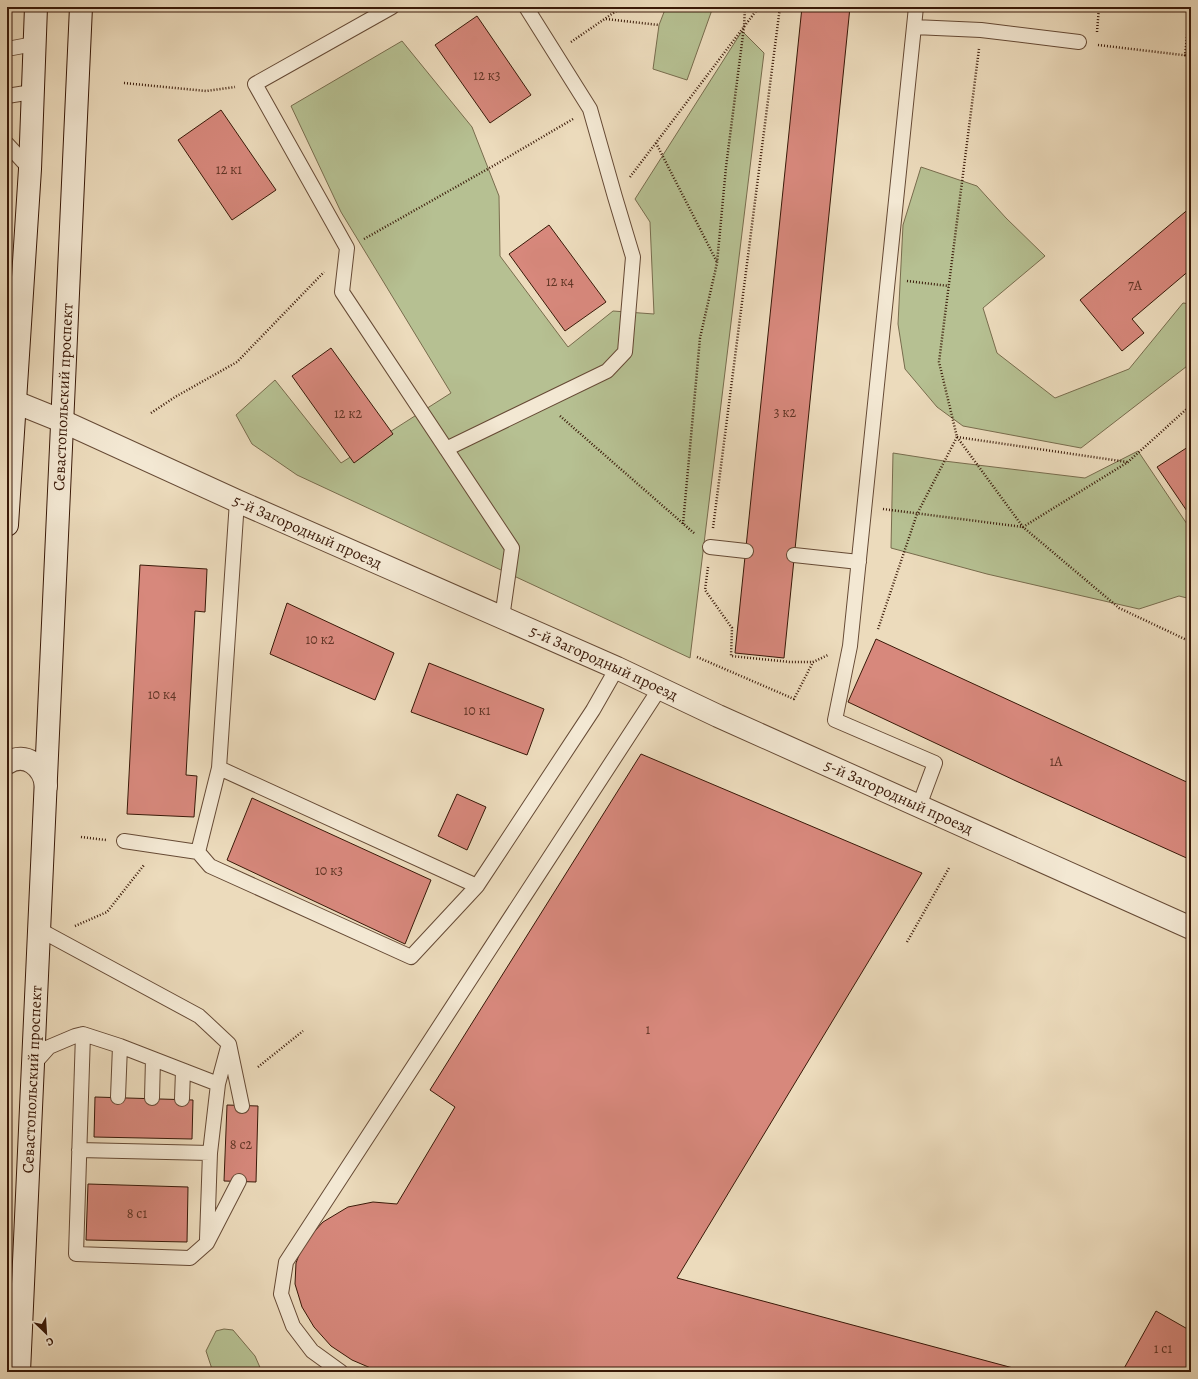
<svg xmlns="http://www.w3.org/2000/svg" width="1198" height="1379" font-family="Alegreya,serif">
	<style>
		.green { fill: #b6c092; stroke: #786c4d }
		.building { fill: #d7887c; stroke: #391908 }
		.lines { fill: none; stroke-linecap: round; stroke-linejoin: round }
		.lane-casing { stroke: #664a35; stroke-width: 16 }
		.street-casing { stroke: #664a35; stroke-width: 24 }
		.secondary-casing { stroke: #391908; stroke-width: 24 }
		.path { stroke: #391908; stroke-width: 2.5; stroke-dasharray: 1 2; stroke-linecap: butt }
		.lane { stroke: #f3e8d3; stroke-width: 14 }
		.street { stroke: #f3e8d3; stroke-width: 22 }
		.secondary { stroke: #f3e8d3; stroke-width: 22 }
		.labels { text-anchor: middle; dominant-baseline: central; stroke-width: 3; stroke-linejoin: round; paint-order: stroke }
		.number-label { font-size: 14px; fill: #603525 }
		.street-label { font-size: 16px; fill: #391908; stroke: #f3e8d3 }
	</style>
	<rect width="100%" height="100%" fill="#ecdbbc"/>
	<filter id="stains"><feTurbulence type="fractalNoise" baseFrequency=".005" numOctaves="4"/><feColorMatrix values="0 0 0 0 .2 0 0 0 0 .09 0 0 0 0 .02 0 0 0 .5 -.17"/></filter>
	<radialGradient id="worn" r=".72"><stop offset=".6" stop-color="#630" stop-opacity="0"/><stop offset="1" stop-color="#630" stop-opacity=".3"/></radialGradient>
	<!-- green -->
	<path class="green" d="M666 7H713L687 80 653 69 659 25Z
		M742 31 764 53 690 658 297 475 252 444 236 415 275 380 341 463 451 393 341 212 291 106 402 41 472 127 499 196 500 256 568 347 613 311 654 314 650 222 635 199Z
		M921 167 977 186 1006 218 1045 256 983 308 997 353 1055 398 1129 369 1183 303 1191 304V363L1081 448 963 426 937 407 905 369 898 324 903 225Z
		M1138 451 1191 530V599L1179 596 1139 609 987 574 891 548 893 453 944 461 1085 478Z
		M224 1329 233 1330 255 1356 262 1372H213L206 1351 216 1331Z"/>
	<!-- building -->
	<path class="building" d="M802 7H850L784 658 735 653Z
		M477 16 531 95 490 123 435 45Z
		M221 110 276 190 232 220 178 140Z
		M1191 207V269L1132 319 1144 333 1122 351 1080 300Z
		M549 225 606 302 565 331 509 254Z
		M331 348 393 434 354 463 292 376Z
		M1191 445V517L1157 467Z
		M140 565 207 569 205 612 195 611 194 630 186 775 197 776 194 817 127 814Z
		M287 603 394 653 375 700 270 654Z
		M876 639 1191 784V860L1016 781 848 702Z
		M429 663 544 709 527 755 411 712Z
		M641 754 922 873 677 1278 1028 1372H380L352 1360 331 1346 314 1327 302 1307 295 1284 296 1263 303 1244 323 1222 348 1207 373 1202 397 1204 455 1107 430 1090Z
		M457 794 486 807 467 850 438 836Z
		M252 798 431 880 405 944 227 860Z
		M95 1097 193 1100 192 1139 94 1137Z
		M227 1105 258 1106 256 1182 224 1181Z
		M88 1184 188 1187 187 1242 86 1240Z
		M1156 1311 1191 1331V1366L1187 1372H1122Z"/>
	<g class="lines">
		<defs>
			<path id="lane" d="M392 7 255 84 347 248 342 292 512 548 502 618
				M916 7 850 646 835 720 935 763 919 806
				M914 27 981 30 1079 42
				M7 49 34 44
				M7 96 32 92
				M7 144 30 169
				M446 449 607 371 625 352 633 257 615 197 590 109 526 7
				M237 501 219 768 477 886 593 710 617 668
				M710 547 746 551
				M794 555 859 562
				M124 841 198 852 219 768
				M198 852 210 866 411 957 477 886
				M40 930 199 1016 229 1044 242 1106
				M83 1034 76 1254 190 1258 207 1243 239 1181
				M33 1065 49 1047 75 1036 83 1034 120 1046 218 1084
				M118 1097 120 1046
				M152 1098 153 1059
				M182 1099 183 1071
				M79 1150 210 1153
				M207 1239 210 1153 218 1084 228 1047
				M341 1372 312 1351 293 1326 281 1294 286 1262 660 688"/>
			<g id="street">
				<path id="s1" d="M15 402 62 421 237 501 617 668 718 716 1191 928"/>
				<path d="M7 763C26 751 44 767 46 786"/>
			</g>
			<g id="secondary">
				<path d="M7 525 30 169 36 7"/>
				<path id="s2" d="M19 1372 81 7"/>
			</g>
		</defs>
		<!-- lane casing -->
		<use href="#lane" class="lane-casing"/>
		<!-- street casing -->
		<use href="#street" class="street-casing"/>
		<!-- secondary casing -->
		<use href="#secondary" class="secondary-casing"/>
		<!-- path -->
		<path class="path" d="M606 19 659 25
			M1097 32 1099 7
			M571 42 622 7
			M1098 45 1191 56
			M1185 55 1191 49
			M1185 56 1190 7
			M124 83 206 91 235 87
			M656 143 717 262
			M630 177 759 7
			M364 239 493 166 573 119
			M907 281 949 286
			M151 413 175 397 237 362 324 272
			M560 416 695 534
			M957 437 1023 527 1119 608 1191 642
			M957 437 1127 462
			M883 509 1023 527 1128 462 1191 405
			M683 524 700 338 717 263 726 167 744 27 745 7
			M713 528 780 7
			M708 567 705 590 732 628 731 656 790 662H813L828 655
			M878 629 917 514 957 437 939 362 979 49
			M697 657 794 699 813 662
			M81 837 106 840
			M75 926 107 912 144 865
			M907 942 949 868
			M258 1067 303 1031"/>
		<!-- lane -->
		<use href="#lane" class="lane"/>
		<!-- street -->
		<use href="#street" class="street"/>
		<!-- secondary -->
		<use href="#secondary" class="secondary"/>
	</g>
	<g class="labels">
		<!-- number labels -->
		<g class="number-label">
			<text x="487" y="75">12 к3</text>
			<text x="229" y="169">12 к1</text>
			<text x="560" y="281">12 к4</text>
			<text x="1135" y="285">7А</text>
			<text x="785" y="412">3 к2</text>
			<text x="348" y="413">12 к2</text>
			<text x="320" y="639">10 к2</text>
			<text x="162" y="694">10 к4</text>
			<text x="477" y="710">10 к1</text>
			<text x="1056" y="761">1А</text>
			<text x="329" y="870">10 к3</text>
			<text x="648" y="1029">1</text>
			<text x="241" y="1144">8 с2</text>
			<text x="137" y="1213">8 с1</text>
			<text x="1163" y="1348">1 с1</text>
		</g>
		<!-- street labels -->
		<g class="street-label">
			<text stroke="none"><textPath href="#s2" startOffset="976">Севастопольский проспект</textPath></text>
			<text stroke="none"><textPath href="#s1" startOffset="320">5-й Загородный проезд</textPath></text>
			<text stroke="none"><textPath href="#s1" startOffset="644">5-й Загородный проезд</textPath></text>
			<text stroke="none"><textPath href="#s1" startOffset="968">5-й Загородный проезд</textPath></text>
			<text stroke="none"><textPath href="#s2" startOffset="293">Севастопольский проспект</textPath></text>
		</g>
	</g>
	<!-- margin -->
	<rect width="1198" height="1379" fill="none" stroke="#ecdbbc" stroke-width="24"/>
	<rect x="8" y="8" width="1182" height="1363" fill="none" stroke="#391908" stroke-width="2"/>
	<rect x="12" y="12" width="1174" height="1355" fill="none" stroke="#391908"/>
	<!-- north arrow -->
	<g transform="translate(46 1333) rotate(155)" stroke="#f3e8d3" stroke-width="3" paint-order="stroke">
	<path d="M0-3L7 15L0 10L-7 15Z" fill="#391908"/>
	<text y="-6" font-size="11" font-weight="bold" text-anchor="middle" fill="#391908">С</text>
	</g>
	<rect width="100%" height="100%" filter="url(#stains)"/>
	<rect width="100%" height="100%" fill="url(#worn)"/>
</svg>
